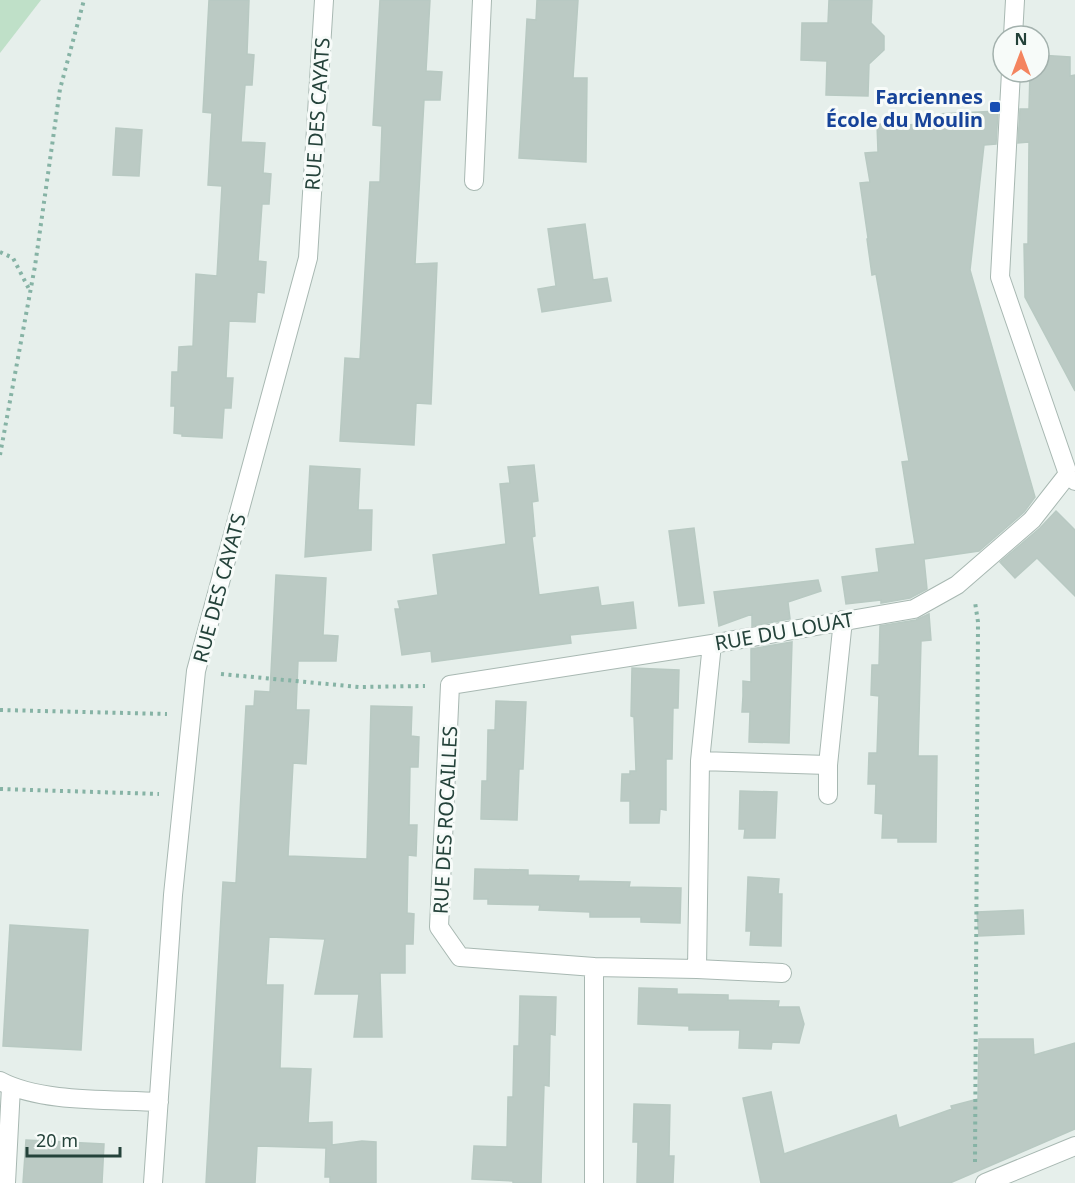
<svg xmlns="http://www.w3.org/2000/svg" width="1075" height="1183" font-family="'Noto Sans',sans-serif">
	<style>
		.green { fill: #bfe0c8 }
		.building { fill: #bbcac4; stroke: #b8c9c2; stroke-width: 1.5 }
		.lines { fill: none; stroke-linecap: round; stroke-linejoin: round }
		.minor-casing { stroke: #a8b8b2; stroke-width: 20 }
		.path { stroke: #86b3a5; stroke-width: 4; stroke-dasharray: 3 4.5; stroke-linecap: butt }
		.minor { stroke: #fff; stroke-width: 18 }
		.transit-dot { fill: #1a4fb4; stroke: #f7fbf9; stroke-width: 2 }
		.labels { text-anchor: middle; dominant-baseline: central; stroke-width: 6; stroke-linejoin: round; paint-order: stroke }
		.transit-label { font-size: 20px; font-weight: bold; fill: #164399; stroke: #f7fbf9; text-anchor: end }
		.street-label { font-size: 20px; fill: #24423a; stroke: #f7fbf9 }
	</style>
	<rect width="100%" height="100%" fill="#e6efeb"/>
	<!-- green -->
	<path class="green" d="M0 0H41L0 53Z"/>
	<!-- building -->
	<path class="building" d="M209 0H249L247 54 254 55 252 85H245L241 142 265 143 263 173 271 174 269 204H262L258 261 266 262 264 293 257 292 255 322 229 321 226 378H233L231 408H224L222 438 182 436V434L174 433 175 406H171L172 372H178L179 347 193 346 196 274 217 276 222 186 208 185 212 113 203 112Z
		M380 0H430L426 71 442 72 440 100H424L415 264 437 263 431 404 416 403 414 445 340 441 345 358 360 359 370 182H380L382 126 373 125Z
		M537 0H578L573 78H587L586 162 519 158 527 19 536 20Z
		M829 0H872L871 23 884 36V50L869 64 868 96 826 95 827 61 801 60 802 23H828Z
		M1039 55 1070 57V76L1075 75V391L1025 297 1024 244H1028L1029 142 1018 143 1020 109H1029L1030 72H1039Z
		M998 111 996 144 984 145 970 270 1035 497 1024 512 979 551 924 559 927 589 910 598 881 603V600L846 604 842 577 879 572 876 549 915 544 902 462 909 461 876 274 872 275 867 239 868 238 860 183 870 182 865 153 878 152 877 124 908 125 939 122 938 114Z
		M116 128 142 130 139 176 113 175Z
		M585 224 593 280 607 278 611 301 542 312 538 289 556 286 548 229Z
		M534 465 538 501 532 502 535 536 532 537 539 595 598 587 601 606 633 602 636 628 570 635 571 643 432 662 431 651 402 655 395 609H400L398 601 438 595 433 555 506 544 500 484 510 483 508 467Z
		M310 466 360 469 358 510H372L371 550 305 557Z
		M1056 511 1075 530V596L1037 558 1015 578 1000 562 1040 528Z
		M694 528 704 603 679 606 669 531Z
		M276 575 326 578 323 635 338 636 336 661H298L296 710H309L306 764 293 763 288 856 367 859 371 706 412 707 411 736 419 737 418 767H410L409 825H417L416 856 408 855 407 913 414 914 413 944H405V973H380L382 1037H354L359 994H315L325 939 269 937 266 985H283L280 1068 311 1069 308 1123 332 1122V1145L362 1141 376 1142V1183H330V1177H325L326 1148 257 1146 255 1183H206L223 882 236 883 246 706H254L255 691 270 692Z
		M818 580 821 591 788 602 790 619 752 626V614L719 626 714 592Z
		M929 614 931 640 921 641 918 756H937L936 842H898V838H882L883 814 875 813 876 784H868L869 753H877L879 696 871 695 872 665H879L880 626 916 620Z
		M792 642 789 743 749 742 750 712H742L743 696V681L751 682V649Z
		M632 668 679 670 678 708H673L672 759H666V810L660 809 659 823H630V801H621L622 774H630V771H636L634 717 631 716Z
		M496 701 526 702 523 769H519L517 820 481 819 482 781H487L488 730H495Z
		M740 791 777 792 775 838H744L745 829H739Z
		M475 869 528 870V875L579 876 578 881 630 882 629 887 681 888 680 923 641 922V917H590V912L539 910 540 905 488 904V899H474Z
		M748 877 779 879 778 894H782L781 946 750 945 751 931H746Z
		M1023 910 1024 934 979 936 977 912Z
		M10 925 88 930 81 1050 3 1046Z
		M639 988 677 989V994L728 995V1000L779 1001 778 1007H799L804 1024 799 1043 772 1042 771 1049 739 1048 740 1030H689V1026L638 1024Z
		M520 996 556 997 555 1035 550 1034 549 1086 544 1085 541 1183H513V1181L472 1179 474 1146 507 1147 508 1097H513L514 1046H519Z
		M979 1039H1033L1034 1055 1075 1043V1129L950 1183H761L743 1098 771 1092 784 1154 896 1115 899 1128 952 1109 951 1106 978 1099Z
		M634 1104 670 1105 669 1156H674L673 1183H637L638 1142H633Z
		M26 1140 104 1144 102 1183H23Z"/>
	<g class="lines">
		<defs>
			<path id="minor" d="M1013 36 1015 0
				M1011 72 1000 277 1068 474 1075 481
				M474 181 482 0
				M700 761 828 765 843 620
				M828 765V795
				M594 967 697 969 700 761 712 644
				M697 969 782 973
				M0 1081C41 1103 112 1099 159 1102
				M6 1183 11 1087
				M153 1183 173 895 196 671 308 258 324 0
				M594 1183V967L460 957 439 927 450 685 712 644 914 609 957 585 1032 520 1068 474
				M985 1183 1075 1146"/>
		</defs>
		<!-- minor casing -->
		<use href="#minor" class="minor-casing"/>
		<!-- path -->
		<path class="path" d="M0 252 13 258 30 291
			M0 455 35 266 60 89 84 0
			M221 674 359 687 425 686
			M0 710 167 714
			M0 789 159 794
			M975 1162 978 622 975 602"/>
		<!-- minor -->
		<use href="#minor" class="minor"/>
	</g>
	<!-- markers -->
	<rect class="transit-dot" x="989" y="101" width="12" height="12" rx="3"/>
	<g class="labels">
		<!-- transit labels -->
		<g class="transit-label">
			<text x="983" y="96">Farciennes<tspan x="983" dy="23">École du Moulin</tspan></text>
		</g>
		<!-- street labels -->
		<g class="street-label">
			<text transform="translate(317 114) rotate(-86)">RUE DES CAYATS</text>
			<text transform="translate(219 588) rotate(-75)">RUE DES CAYATS</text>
			<text transform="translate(784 631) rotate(-10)">RUE DU LOUAT</text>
			<text transform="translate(445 820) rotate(-87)">RUE DES ROCAILLES</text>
		</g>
	</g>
	<!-- north arrow -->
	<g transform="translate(1021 54)"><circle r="28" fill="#f7fbf9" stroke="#a3b1ad" stroke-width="1.5"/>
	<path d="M0-4.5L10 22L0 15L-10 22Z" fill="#f4845f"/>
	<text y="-9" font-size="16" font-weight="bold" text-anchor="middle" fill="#24423a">N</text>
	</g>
	<!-- scale -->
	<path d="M27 1147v9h93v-9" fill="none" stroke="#24423a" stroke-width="3"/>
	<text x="36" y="1147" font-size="18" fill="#24423a" stroke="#f7fbf9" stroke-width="4.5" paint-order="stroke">20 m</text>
</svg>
